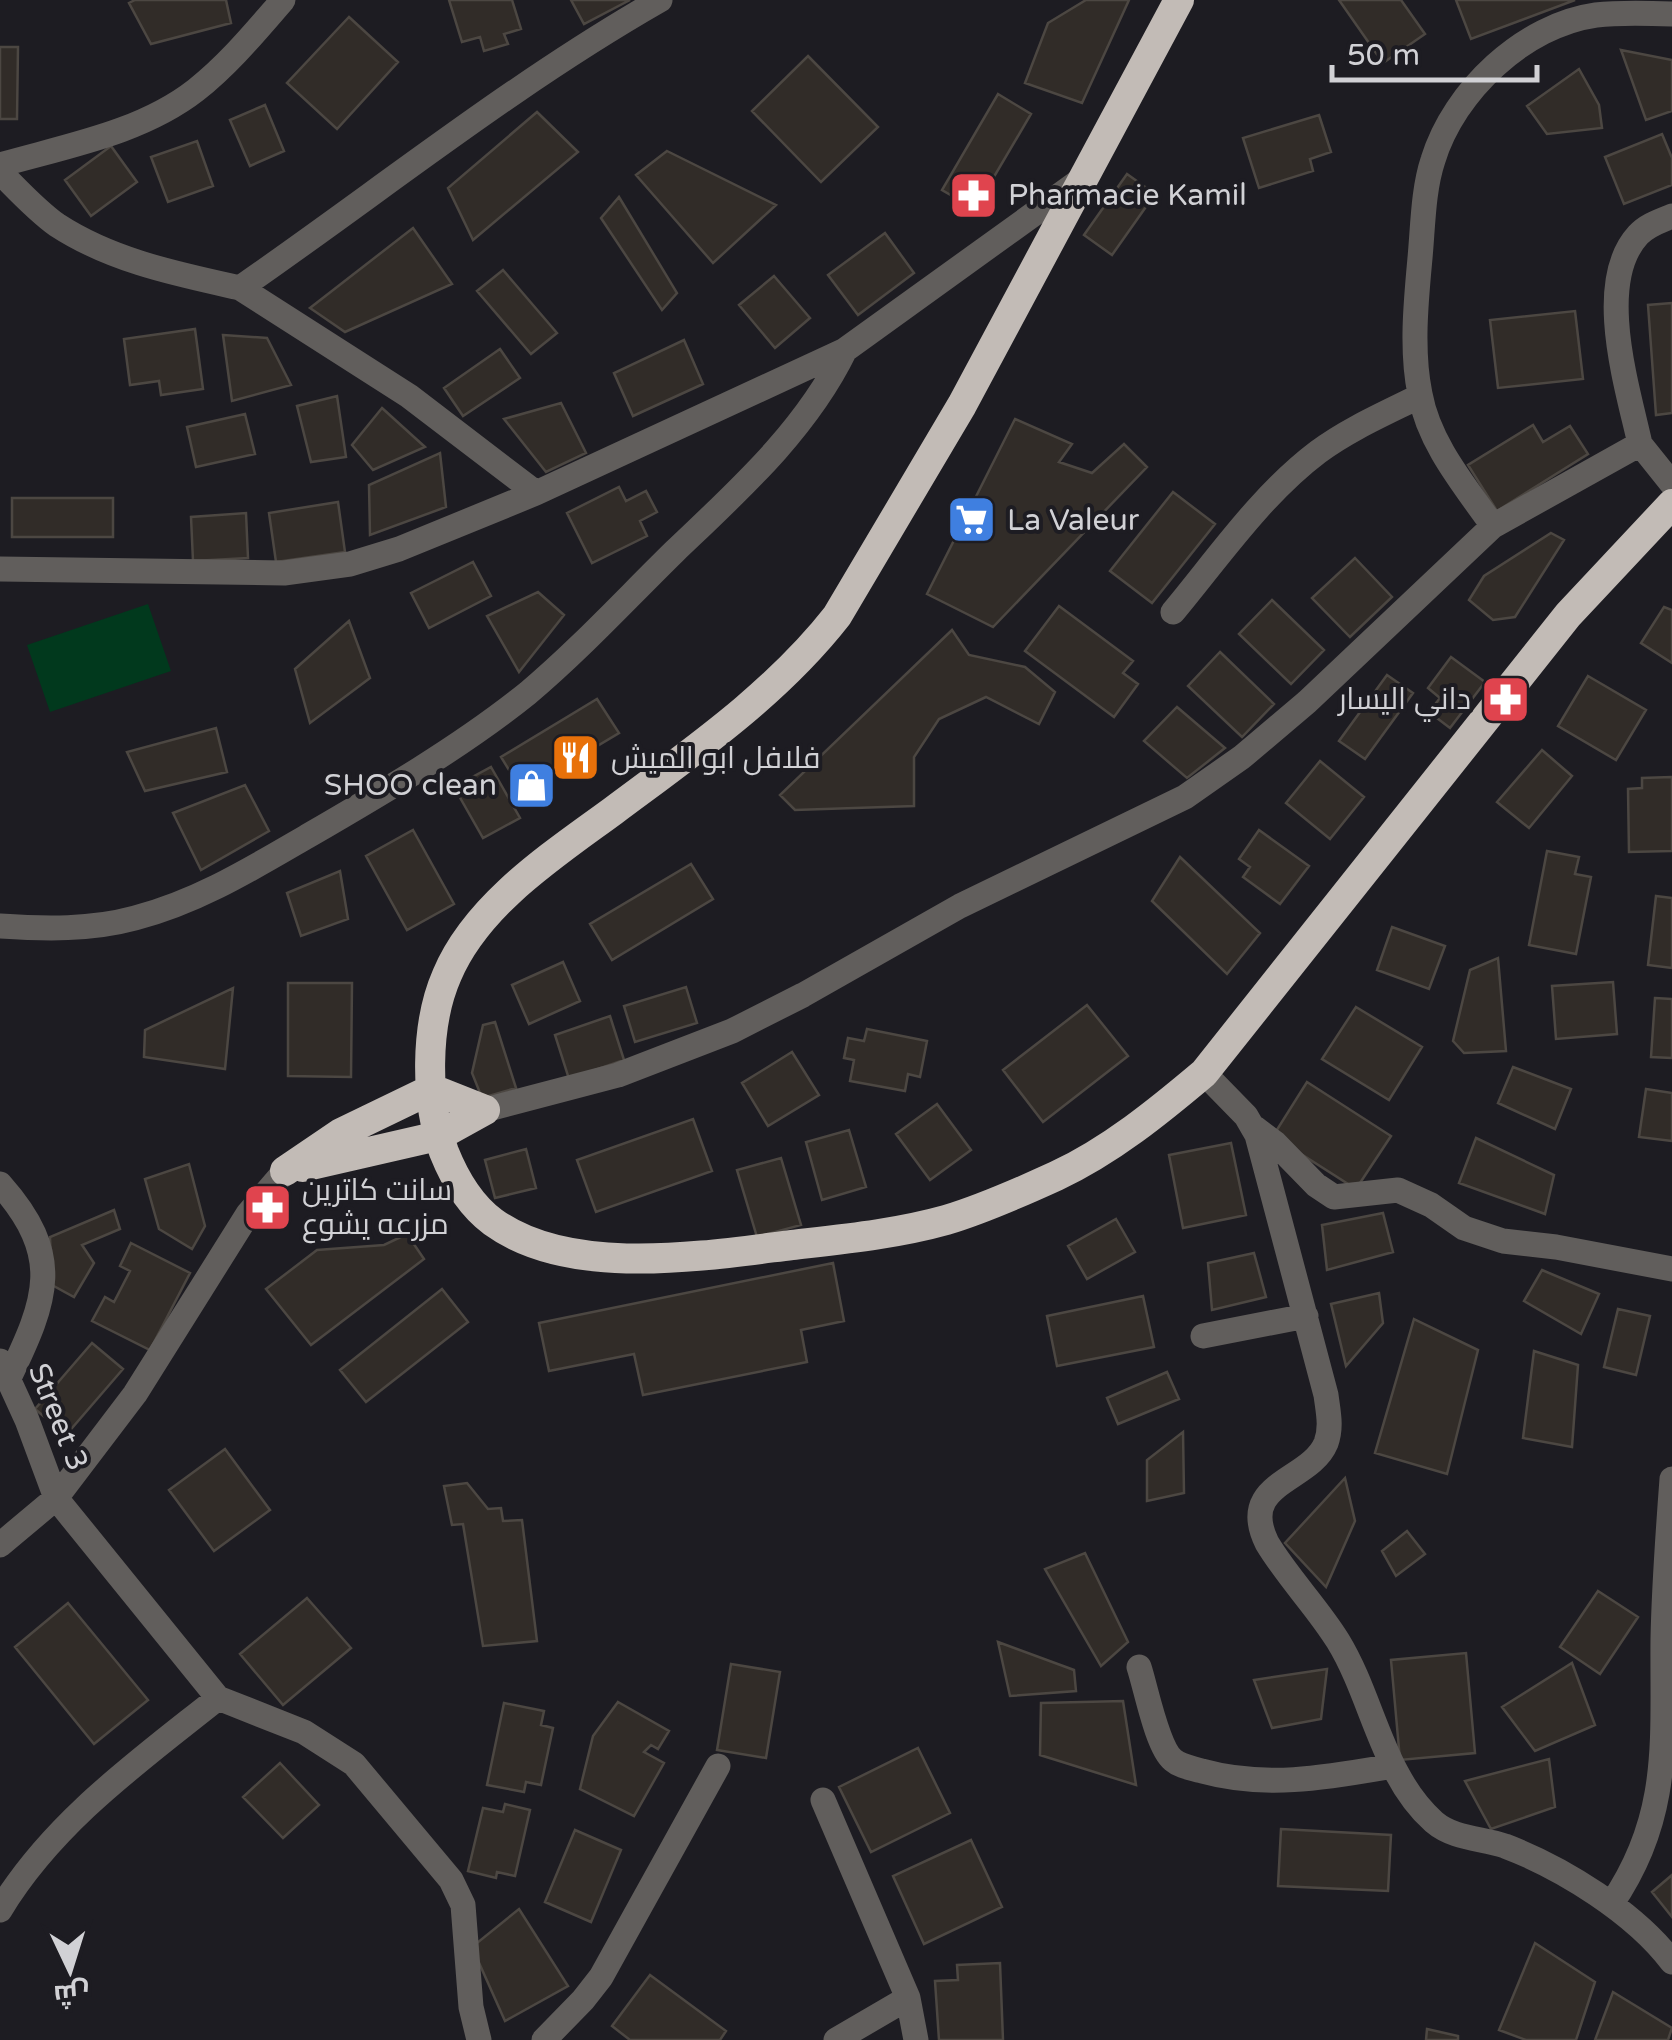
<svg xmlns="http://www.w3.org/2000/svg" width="1672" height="2040" font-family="'Varela Round',Cairo,sans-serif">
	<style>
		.green { fill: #01391d }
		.building { fill: #312c28; stroke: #4c4742; stroke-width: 2.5 }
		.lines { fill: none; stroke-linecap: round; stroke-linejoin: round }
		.minor { stroke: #615e5c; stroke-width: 25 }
		.highway { stroke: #c2bbb6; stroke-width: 30 }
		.labels { text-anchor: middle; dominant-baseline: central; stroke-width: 8; stroke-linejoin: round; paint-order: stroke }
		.poi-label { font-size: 30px; fill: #d1d1d5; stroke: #1d1c22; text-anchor: start }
		.street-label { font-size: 30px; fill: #d1d1d5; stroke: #1d1c22 }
	</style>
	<rect width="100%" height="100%" fill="#1d1c22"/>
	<!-- green -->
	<path class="green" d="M148 604 171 671 50 712 27 645Z"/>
	<!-- building -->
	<path class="building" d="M135 0H226L231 23 151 44 129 3Z
		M449 0H512L521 29 504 34 508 44 484 51 480 37 462 42Z
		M571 0H630L584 24Z
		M1086 0H1129L1082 103 1025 83 1048 23Z
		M1339 0H1401L1425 34 1383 63Z
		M1456 0H1575L1471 39Z
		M349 17 398 62 337 129 287 83Z
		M0 47H18L17 119H0Z
		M1621 50 1672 60V111L1646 120Z
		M808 56 878 127 821 182 752 111Z
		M1579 69 1599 105 1602 128 1547 134 1527 106Z
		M998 94 1031 114 975 209 942 190Z
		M265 105 284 151 250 166 230 120Z
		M537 112 578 152 473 240 448 188Z
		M1319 115 1331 152 1310 159 1313 171 1259 188 1243 138Z
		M1662 134 1672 158V185L1624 204 1605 157Z
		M197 141 213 186 168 202 151 157Z
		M111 146 137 182 91 216 65 180Z
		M667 151 776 205 713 263 636 175Z
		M1127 174 1155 194 1112 255 1084 235Z
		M619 197 677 293 662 310 601 218Z
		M413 228 452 284 345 332 310 308Z
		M885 233 914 273 858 315 828 275Z
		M503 270 557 333 531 354 477 291Z
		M774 276 810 318 775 348 739 305Z
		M1672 303V413L1656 415 1648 305Z
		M1575 311 1583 379 1498 388 1490 320Z
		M195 329 203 389 161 395 159 381 130 385 124 339Z
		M223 335 267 338 291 385 232 401Z
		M684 340 703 384 633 416 614 373Z
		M500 349 520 378 463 416 444 388Z
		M337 396 346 457 311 462 297 406Z
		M561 403 586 453 546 472 504 419Z
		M382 408 425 447 373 470 352 445Z
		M245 414 255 454 196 467 187 427Z
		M1015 419 1072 444 1059 462 1092 473 1124 444 1147 467 993 627 927 594Z
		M1533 425 1543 442 1570 426 1588 454 1497 511 1468 465Z
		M440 453 446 507 370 535 369 485Z
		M619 487 626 501 646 491 657 512 640 521 647 536 592 563 567 513Z
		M1173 492 1215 524 1152 603 1110 571Z
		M12 498H113V537H12Z
		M338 502 345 552 276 562 269 513Z
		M246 513 248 558 193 561 191 517Z
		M1551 533 1564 540 1515 617 1493 620 1469 600 1484 576Z
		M1355 558 1392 597 1350 637 1312 598Z
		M473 562 491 596 429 628 411 593Z
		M538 592 564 615 519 672 487 616Z
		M1272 600 1324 650 1291 684 1239 634Z
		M1059 606 1133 661 1123 673 1138 684 1114 717 1025 651Z
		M1664 607 1672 610V663L1641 643Z
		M349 621 370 678 310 723 295 669Z
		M952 630 969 655 1025 667 1055 692 1039 724 986 697 939 719 914 757V806L795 810 780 795Z
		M1220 652 1274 704 1242 737 1188 686Z
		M1451 657 1485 682 1450 728 1429 712 1440 698 1428 688Z
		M1387 675 1413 693 1365 759 1339 741Z
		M1588 676 1646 710 1616 760 1558 726Z
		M597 699 619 733 522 791 501 757Z
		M1177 707 1225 748 1187 778 1144 741Z
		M216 728 227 772 145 791 127 752Z
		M1542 750 1572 776 1529 828 1497 802Z
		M1320 761 1364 797 1330 839 1286 803Z
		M491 767 520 818 483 838 454 787Z
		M1672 777V851L1629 852 1628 789 1642 788V778Z
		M245 785 269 831 201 870 173 813Z
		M413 830 454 904 407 930 366 856Z
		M1259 830 1309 866 1280 904 1243 877 1250 867 1239 859Z
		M1547 851 1579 857 1575 874 1591 877 1576 954 1529 945Z
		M1180 857 1260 933 1227 974 1152 901Z
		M691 864 713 899 612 960 590 924Z
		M340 871 348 919 301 936 287 893Z
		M1656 896 1672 898V968L1648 965Z
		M1392 927 1445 946 1429 989 1377 970Z
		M1498 958 1506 1051 1464 1053 1453 1041 1470 970Z
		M563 962 580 1001 529 1024 512 985Z
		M1613 982 1617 1034 1556 1039 1552 986Z
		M288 983H352L351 1077 288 1076Z
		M686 987 697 1023 635 1042 624 1006Z
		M233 988 225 1069 144 1057 145 1030Z
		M1655 998 1672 999V1058L1651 1057Z
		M1087 1005 1128 1056 1043 1122 1003 1070Z
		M1356 1007 1422 1047 1389 1100 1322 1059Z
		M610 1016 624 1060 569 1079 555 1035Z
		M495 1022 516 1088 482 1098 472 1073 483 1025Z
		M867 1029 927 1041 920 1077 908 1074 905 1091 850 1081 854 1060 844 1058 848 1038 864 1041Z
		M792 1052 819 1095 768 1126 742 1083Z
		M1513 1067 1571 1089 1555 1129 1498 1103Z
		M1307 1082 1391 1136 1356 1189 1273 1136Z
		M1646 1089 1672 1093V1141L1639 1137Z
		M937 1104 971 1150 930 1180 896 1134Z
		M693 1119 712 1171 596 1212 577 1160Z
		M849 1130 866 1187 822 1200 806 1142Z
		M1476 1138 1554 1175 1545 1214 1459 1183Z
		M1231 1143 1246 1215 1183 1228 1169 1155Z
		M526 1149 536 1188 495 1198 485 1160Z
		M781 1158 801 1225 757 1237 737 1170Z
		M189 1164 205 1226 192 1249 159 1229 145 1179Z
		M114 1210 120 1229 82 1245 94 1263 74 1297 52 1285 50 1237Z
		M1383 1213 1393 1252 1327 1270 1322 1225Z
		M1116 1219 1135 1252 1087 1279 1068 1246Z
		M407 1234 424 1259 311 1345 266 1289 317 1250 384 1245Z
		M131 1243 190 1273 150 1350 92 1321 105 1297 114 1302 130 1271 120 1266Z
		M1254 1253 1266 1297 1212 1310 1208 1263Z
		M833 1263 844 1321 801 1330 807 1362 643 1395 634 1354 549 1371 539 1323Z
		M1542 1270 1599 1294 1581 1334 1524 1301Z
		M442 1289 468 1322 366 1402 340 1370Z
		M1379 1293 1383 1323 1346 1366 1331 1304Z
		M1143 1296 1154 1347 1057 1366 1047 1316Z
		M1618 1309 1650 1316 1636 1375 1604 1367Z
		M1414 1319 1478 1350 1447 1474 1375 1453Z
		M92 1343 123 1369 66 1435 35 1409Z
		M1534 1351 1578 1365 1572 1447 1523 1438Z
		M1167 1372 1179 1399 1118 1424 1107 1398Z
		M1183 1432 1184 1493 1147 1501V1460Z
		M225 1449 270 1510 214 1551 169 1490Z
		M1345 1478 1355 1521 1326 1587 1285 1543Z
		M467 1483 488 1509 501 1508 503 1521 522 1520 537 1641 483 1646 463 1524 452 1525 444 1486Z
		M1407 1531 1425 1554 1396 1576 1382 1551Z
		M1085 1553 1128 1642 1101 1666 1045 1569Z
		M1598 1591 1638 1617 1600 1674 1560 1647Z
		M307 1598 351 1648 283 1705 240 1654Z
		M68 1603 148 1700 94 1744 15 1647Z
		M998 1642 1074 1670 1076 1691 1010 1696Z
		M1466 1653 1475 1753 1400 1760 1391 1660Z
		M1572 1663 1595 1725 1535 1751 1502 1707Z
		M731 1664 780 1672 766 1758 717 1750Z
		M1327 1669 1321 1719 1272 1728 1254 1680Z
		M1123 1701 1136 1785 1040 1755 1041 1703Z
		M618 1702 669 1731 658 1749 651 1745 644 1752 664 1763 634 1816 580 1789 593 1736Z
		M504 1703 544 1711 541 1725 553 1728 541 1785 526 1782 524 1792 487 1785Z
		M918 1748 950 1813 871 1852 839 1787Z
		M1549 1759 1555 1807 1491 1829 1465 1781Z
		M280 1763 319 1805 283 1838 243 1797Z
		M505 1804 530 1810 515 1876 497 1872 496 1878 468 1871 483 1808 503 1812Z
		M1281 1829 1391 1835 1388 1891 1278 1886Z
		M575 1830 621 1850 591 1922 545 1902Z
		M971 1840 1002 1907 924 1944 893 1876Z
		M1672 1875V1917L1652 1892Z
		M519 1909 568 1986 505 2021 472 1947Z
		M1535 1943 1595 1982 1576 2040H1526L1499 2030Z
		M1000 1963 1003 2040H939L935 1981 958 1980 957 1965Z
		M650 1975 726 2031 720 2040H630L612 2026Z
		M1613 1992 1672 2028 1668 2040H1595Z
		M1427 2029 1458 2036V2040H1426Z"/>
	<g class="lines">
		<!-- minor -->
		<path class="minor" d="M0 165C66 146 141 133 196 90 229 64 256 31 283 0
			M0 172C18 190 36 210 57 225 112 261 177 274 240 288 380 191 513 84 660 0
			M240 288 409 396 536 493
			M1640 444C1628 389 1594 283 1638 235 1647 225 1660 221 1672 216
			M1493 526C1465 486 1429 444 1420 394 1411 351 1416 301 1420 258 1423 226 1423 190 1433 160 1454 91 1524 25 1596 15 1621 12 1647 13 1672 14
			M0 569 284 573 350 564 399 549 536 493 845 350 1085 177
			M1173 612C1218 558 1261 495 1318 452 1349 429 1386 413 1420 396
			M0 926C45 929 91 930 135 918 197 902 251 869 306 837 380 794 461 747 528 693 580 649 626 599 675 551 739 490 806 430 845 350
			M1204 1073 1246 1116 1257 1135 1326 1395C1328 1411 1332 1427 1326 1443 1310 1482 1237 1482 1267 1543 1288 1578 1317 1607 1338 1641 1373 1698 1382 1776 1434 1822 1454 1839 1481 1838 1505 1846 1563 1868 1635 1913 1672 1962
			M485 1110 618 1075 732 1031 803 995 960 906 1185 797 1242 757 1307 702 1493 526 1640 444 1672 484
			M1255 1128 1275 1143 1316 1185 1334 1197 1398 1190 1431 1205 1464 1228 1503 1241 1556 1247 1672 1269
			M0 1184C64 1256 47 1299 9 1378
			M1203 1336 1306 1316
			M0 1361 27 1420 56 1498 218 1698 304 1732 354 1764 451 1880 463 1905 471 2007 479 2040
			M0 1545 56 1498 135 1394 248 1214 285 1171
			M1139 1667C1146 1688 1157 1747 1173 1760 1181 1767 1193 1768 1202 1771 1267 1789 1329 1777 1393 1766
			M823 1800 908 1998
			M1612 1903C1672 1815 1662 1739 1663 1639 1664 1585 1668 1532 1672 1479
			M0 1910C53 1822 139 1761 218 1698
			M544 2040 583 2000 601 1977 718 1766
			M836 2040 908 1998 916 2040"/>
		<!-- highway -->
		<path class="highway" d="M1179 0 962 405 837 616C776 694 692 752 613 811 553 855 477 904 447 975 425 1025 425 1101 444 1152 454 1177 470 1205 493 1222 570 1278 703 1256 792 1245 844 1239 896 1234 946 1220 983 1209 1021 1192 1056 1176 1110 1151 1159 1111 1204 1073L1568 615 1672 504
			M303 1167 438 1136 485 1110
			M285 1171 341 1133 432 1089 485 1110"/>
	</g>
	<!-- icons -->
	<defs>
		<symbol id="pharmacy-square" viewBox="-11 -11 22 22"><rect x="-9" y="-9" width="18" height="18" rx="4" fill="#e0444e" stroke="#1d1c22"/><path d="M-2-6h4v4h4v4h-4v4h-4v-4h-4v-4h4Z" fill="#fff"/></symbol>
		<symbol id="supermarket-square" viewBox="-11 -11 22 22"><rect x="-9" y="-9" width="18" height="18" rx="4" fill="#3f7fe0" stroke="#1d1c22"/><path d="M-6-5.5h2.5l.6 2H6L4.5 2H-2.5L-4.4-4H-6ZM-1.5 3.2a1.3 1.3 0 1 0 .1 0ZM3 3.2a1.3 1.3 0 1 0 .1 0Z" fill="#fff"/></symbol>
		<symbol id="restaurant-square" viewBox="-11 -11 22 22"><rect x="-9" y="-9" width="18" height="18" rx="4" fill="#e8710a" stroke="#1d1c22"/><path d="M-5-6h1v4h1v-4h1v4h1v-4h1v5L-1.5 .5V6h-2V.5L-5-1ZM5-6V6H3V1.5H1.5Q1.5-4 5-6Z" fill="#fff"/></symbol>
		<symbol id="shop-square" viewBox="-11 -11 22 22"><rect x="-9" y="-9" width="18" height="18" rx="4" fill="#3f7fe0" stroke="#1d1c22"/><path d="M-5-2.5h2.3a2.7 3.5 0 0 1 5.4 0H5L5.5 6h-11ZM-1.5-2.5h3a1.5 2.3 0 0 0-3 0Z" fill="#fff"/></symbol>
	</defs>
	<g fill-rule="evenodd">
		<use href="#pharmacy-square" x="946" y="168" width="55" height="55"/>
		<use href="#supermarket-square" x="944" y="492" width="55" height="55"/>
		<use href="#pharmacy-square" x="1478" y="672" width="55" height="55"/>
		<use href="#restaurant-square" x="548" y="730" width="55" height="55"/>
		<use href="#shop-square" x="504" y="758" width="55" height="55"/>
		<use href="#pharmacy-square" x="240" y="1180" width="55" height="55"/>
	</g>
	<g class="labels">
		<!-- poi labels -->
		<g class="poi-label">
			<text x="1008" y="195">Pharmacie Kamil</text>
			<text x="1007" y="520">La Valeur</text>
			<text x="1471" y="699" text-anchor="end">داني اليسار</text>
			<text x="611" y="758">فلافل ابو الميش</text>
			<text x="497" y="785" text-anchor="end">SHOO clean</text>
			<text x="302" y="1190">سانت كاترين<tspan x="302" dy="34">مزرعه يشوع</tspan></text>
		</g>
		<!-- street labels -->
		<g class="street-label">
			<text transform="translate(58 1417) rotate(68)">Street 3</text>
		</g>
	</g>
	<!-- north arrow -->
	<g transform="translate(70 1970) rotate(176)" stroke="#1d1c22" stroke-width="8" paint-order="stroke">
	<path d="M0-8L18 38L0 25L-18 38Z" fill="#d1d1d5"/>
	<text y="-15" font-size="28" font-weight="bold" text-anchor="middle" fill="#d1d1d5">ش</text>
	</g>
	<!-- scale -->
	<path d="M1332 65v15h205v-15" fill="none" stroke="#d1d1d5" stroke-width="5"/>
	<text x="1347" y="65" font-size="30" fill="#d1d1d5" stroke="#1d1c22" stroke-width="8" paint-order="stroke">50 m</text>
</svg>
